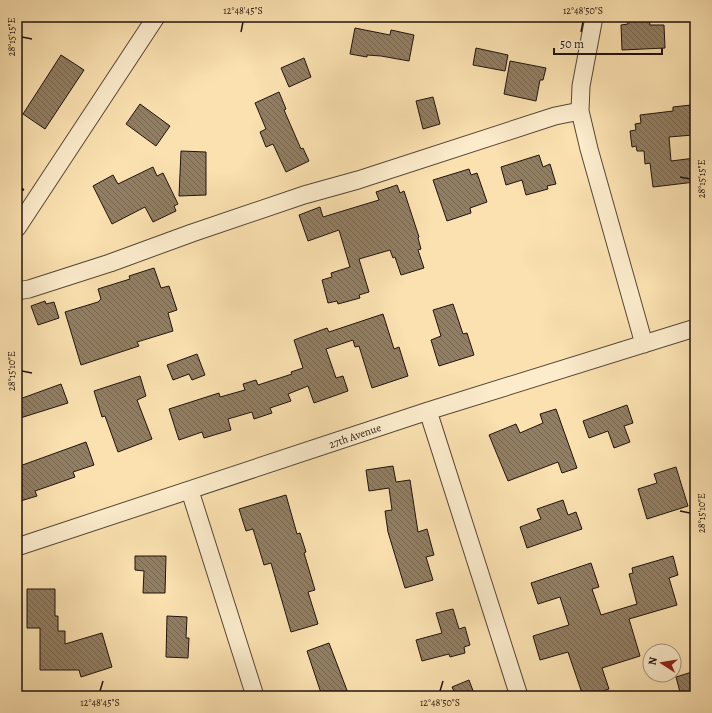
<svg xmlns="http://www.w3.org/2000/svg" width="712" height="713" font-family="Alegreya,serif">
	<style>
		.building { fill: url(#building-back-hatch); stroke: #20130d }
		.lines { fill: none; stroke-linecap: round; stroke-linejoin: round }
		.minor-casing { stroke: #574636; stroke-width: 19 }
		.path { stroke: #20130d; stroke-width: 2.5; stroke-dasharray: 3 2; stroke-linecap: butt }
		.minor { stroke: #fceccc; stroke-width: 17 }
		.ticks { fill: none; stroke: #20130d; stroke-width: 1.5 }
		.labels { text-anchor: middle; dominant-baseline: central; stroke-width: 4; stroke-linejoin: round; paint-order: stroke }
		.street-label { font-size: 11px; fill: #20130d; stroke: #fceccc }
		.neatline { fill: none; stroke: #20130d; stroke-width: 1.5 }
		.ticks-label { font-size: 10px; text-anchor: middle; fill: #20130d }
	</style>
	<defs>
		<pattern id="building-back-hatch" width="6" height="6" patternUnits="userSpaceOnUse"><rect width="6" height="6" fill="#927e62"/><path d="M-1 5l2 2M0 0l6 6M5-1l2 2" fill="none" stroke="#77664f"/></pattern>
	</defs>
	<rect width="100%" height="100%" fill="#fbe1b0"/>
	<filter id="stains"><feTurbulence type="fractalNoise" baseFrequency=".005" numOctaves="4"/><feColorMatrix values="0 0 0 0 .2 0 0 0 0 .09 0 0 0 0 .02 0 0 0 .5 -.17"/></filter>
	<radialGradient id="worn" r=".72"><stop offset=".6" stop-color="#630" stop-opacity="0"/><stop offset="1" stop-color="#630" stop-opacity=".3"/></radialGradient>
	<!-- building -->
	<path class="building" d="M627 17H649L650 25H664L665 48 622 50 621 25 628 24Z
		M355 28 390 35 391 30 414 35 409 61 381 56 367 55V57L350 54Z
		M476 48 508 55 505 71 473 65Z
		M61 55 84 70 45 129 23 114Z
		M304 58 311 77 289 87 281 68Z
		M510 61 546 68 543 80H540L536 101 504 94Z
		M279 92 286 109 284 110 301 149 303 148 309 161 286 172 273 144 266 147 260 132 266 129 255 103Z
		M433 97 440 124 423 129 416 101Z
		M140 104 170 126 156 146 126 124Z
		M691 105V110L694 109 695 118 693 135 669 137 671 161 695 158V182L653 187 650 163 645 164 644 151H637L636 146 632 147 630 131 636 130 635 124 641 123 640 115 673 111V107Z
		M181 151 206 152V195L179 196Z
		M539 155 543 167 550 164 556 184 547 186 548 189 526 195 522 180 506 185 501 167Z
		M153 167 157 176 163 173 178 204 174 206 176 211 153 222 145 207 112 224 93 186 113 175 118 184Z
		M469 169 471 175 477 173 487 202 470 208 471 213 447 221 433 180Z
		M397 185 400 193 404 191 419 237 418 238 421 249 418 250 424 268 401 275 395 257 393 258 390 250 359 259 369 292 359 295 360 298 338 304 337 301 328 303 322 280 332 277 331 273 350 267 339 230 308 241 299 215 320 207 323 217 379 200 376 192Z
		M154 268 161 288 169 286 177 310 168 313 173 331 137 342 139 346 81 365 65 312 98 302 101 299 98 289 130 279 129 276Z
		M45 301 46 304 54 302 59 318 38 325 31 306Z
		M453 304 463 334 467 333 474 355 439 366 431 340 441 336 433 310Z
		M383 314 394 349 399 347 408 376 372 388 359 346 355 347 353 340 326 349 336 378 343 376 348 391 314 403 308 386 288 394 291 401 270 408 272 413 254 419 252 412 228 419 231 430 204 438 202 432 179 440 169 409 219 393 220 397 245 390 243 384 256 380 258 385 292 374 291 372 303 368 294 340 327 328 329 332Z
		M197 354 205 375 192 380 189 374 173 380 167 365Z
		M140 376 146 396 137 400 152 439 118 452 105 416 102 417 94 391Z
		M61 384 68 403 17 419V400Z
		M627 405 633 423 624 426 630 442 614 448 608 431 589 438 583 421Z
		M556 409 577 468 562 473 558 462 508 481 489 435 516 424 520 433 543 423 540 414Z
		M86 442 94 465 73 472 75 477 35 491 37 496 17 502V467Z
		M393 466 396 482 410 480 418 532 427 529 434 555 426 557 433 580 405 588 388 532 385 511 392 510 389 488 369 491 366 470Z
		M676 467 688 506 647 519 638 489 657 483 654 474Z
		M286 495 297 534 300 533 306 552 304 553 315 590 308 592 318 624 291 632 271 563 264 565 253 529 246 531 239 509Z
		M563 500 568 515 576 512 582 529 527 548 520 527 541 519 537 509Z
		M135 556H166L165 593H143L144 571 135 570Z
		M673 556 678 575 669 578 677 605 629 619 640 656 602 668 609 689 600 692 601 696H583L568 652 540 660 533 636 569 625 560 597 538 604 531 583 591 563 599 587 592 589 601 615 637 604 629 574 633 573 632 568Z
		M27 589H55V616H58V631H65V644L102 633 112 667 81 677 79 670H40V628H27Z
		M453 609 459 629 465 627 470 645 464 647 465 653 450 657 449 654 422 661 416 640 442 633 436 613Z
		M167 616 187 617 186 638H189L188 658 166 657Z
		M329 643 348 693 339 696H322L307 651Z
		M695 671V694L681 696 676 677Z
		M469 680 475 696H456L452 687Z"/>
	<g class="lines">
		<defs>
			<path id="minor" d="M594 17 581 86 580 111 589 149 644 344
				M17 228 156 17
				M17 291 29 289 110 263 192 233 304 195 358 180 555 116 580 111
				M428 411 519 696
				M190 491 255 696
				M17 547 428 411 695 328"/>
		</defs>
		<!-- minor casing -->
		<use href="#minor" class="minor-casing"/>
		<!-- path -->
		<path class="path" d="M17 186 25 191"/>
		<!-- minor -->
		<use href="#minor" class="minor"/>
	</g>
	<!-- ticks -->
	<path class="ticks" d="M241 32 243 22M581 32 583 22M22 37 32 39M680 177 690 179M22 371 32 373M680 511 690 513M100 691 103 681M440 691 443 681"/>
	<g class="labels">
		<!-- street labels -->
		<g class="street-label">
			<text transform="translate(355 436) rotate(-19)">27th Avenue</text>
		</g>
	</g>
	<!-- margin -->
	<rect width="712" height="713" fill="none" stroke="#fbe1b0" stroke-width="44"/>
	<!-- north arrow -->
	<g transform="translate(662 663) rotate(282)"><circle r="19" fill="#fceccc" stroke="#a49580"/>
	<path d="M0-3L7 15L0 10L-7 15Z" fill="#8f2418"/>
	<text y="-6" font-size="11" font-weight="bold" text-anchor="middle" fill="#20130d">N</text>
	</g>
	<!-- scale -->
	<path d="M554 48v6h108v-6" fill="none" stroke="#20130d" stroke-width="2"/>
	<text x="560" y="48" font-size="12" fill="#20130d" stroke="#fceccc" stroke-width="3" paint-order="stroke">50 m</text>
	<rect x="22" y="22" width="668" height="669" class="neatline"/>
	<g class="ticks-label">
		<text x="243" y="14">12°48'45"S</text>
		<text x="583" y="14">12°48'50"S</text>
		<text transform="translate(11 37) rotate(-90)" y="4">28°15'15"E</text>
		<text transform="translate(701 179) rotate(-90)" y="4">28°15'15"E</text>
		<text transform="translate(11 371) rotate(-90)" y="4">28°15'10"E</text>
		<text transform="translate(701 513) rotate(-90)" y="4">28°15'10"E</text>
		<text x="100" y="706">12°48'45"S</text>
		<text x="440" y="706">12°48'50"S</text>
	</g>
	<rect width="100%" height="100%" filter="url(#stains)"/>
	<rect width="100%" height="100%" fill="url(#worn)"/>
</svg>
